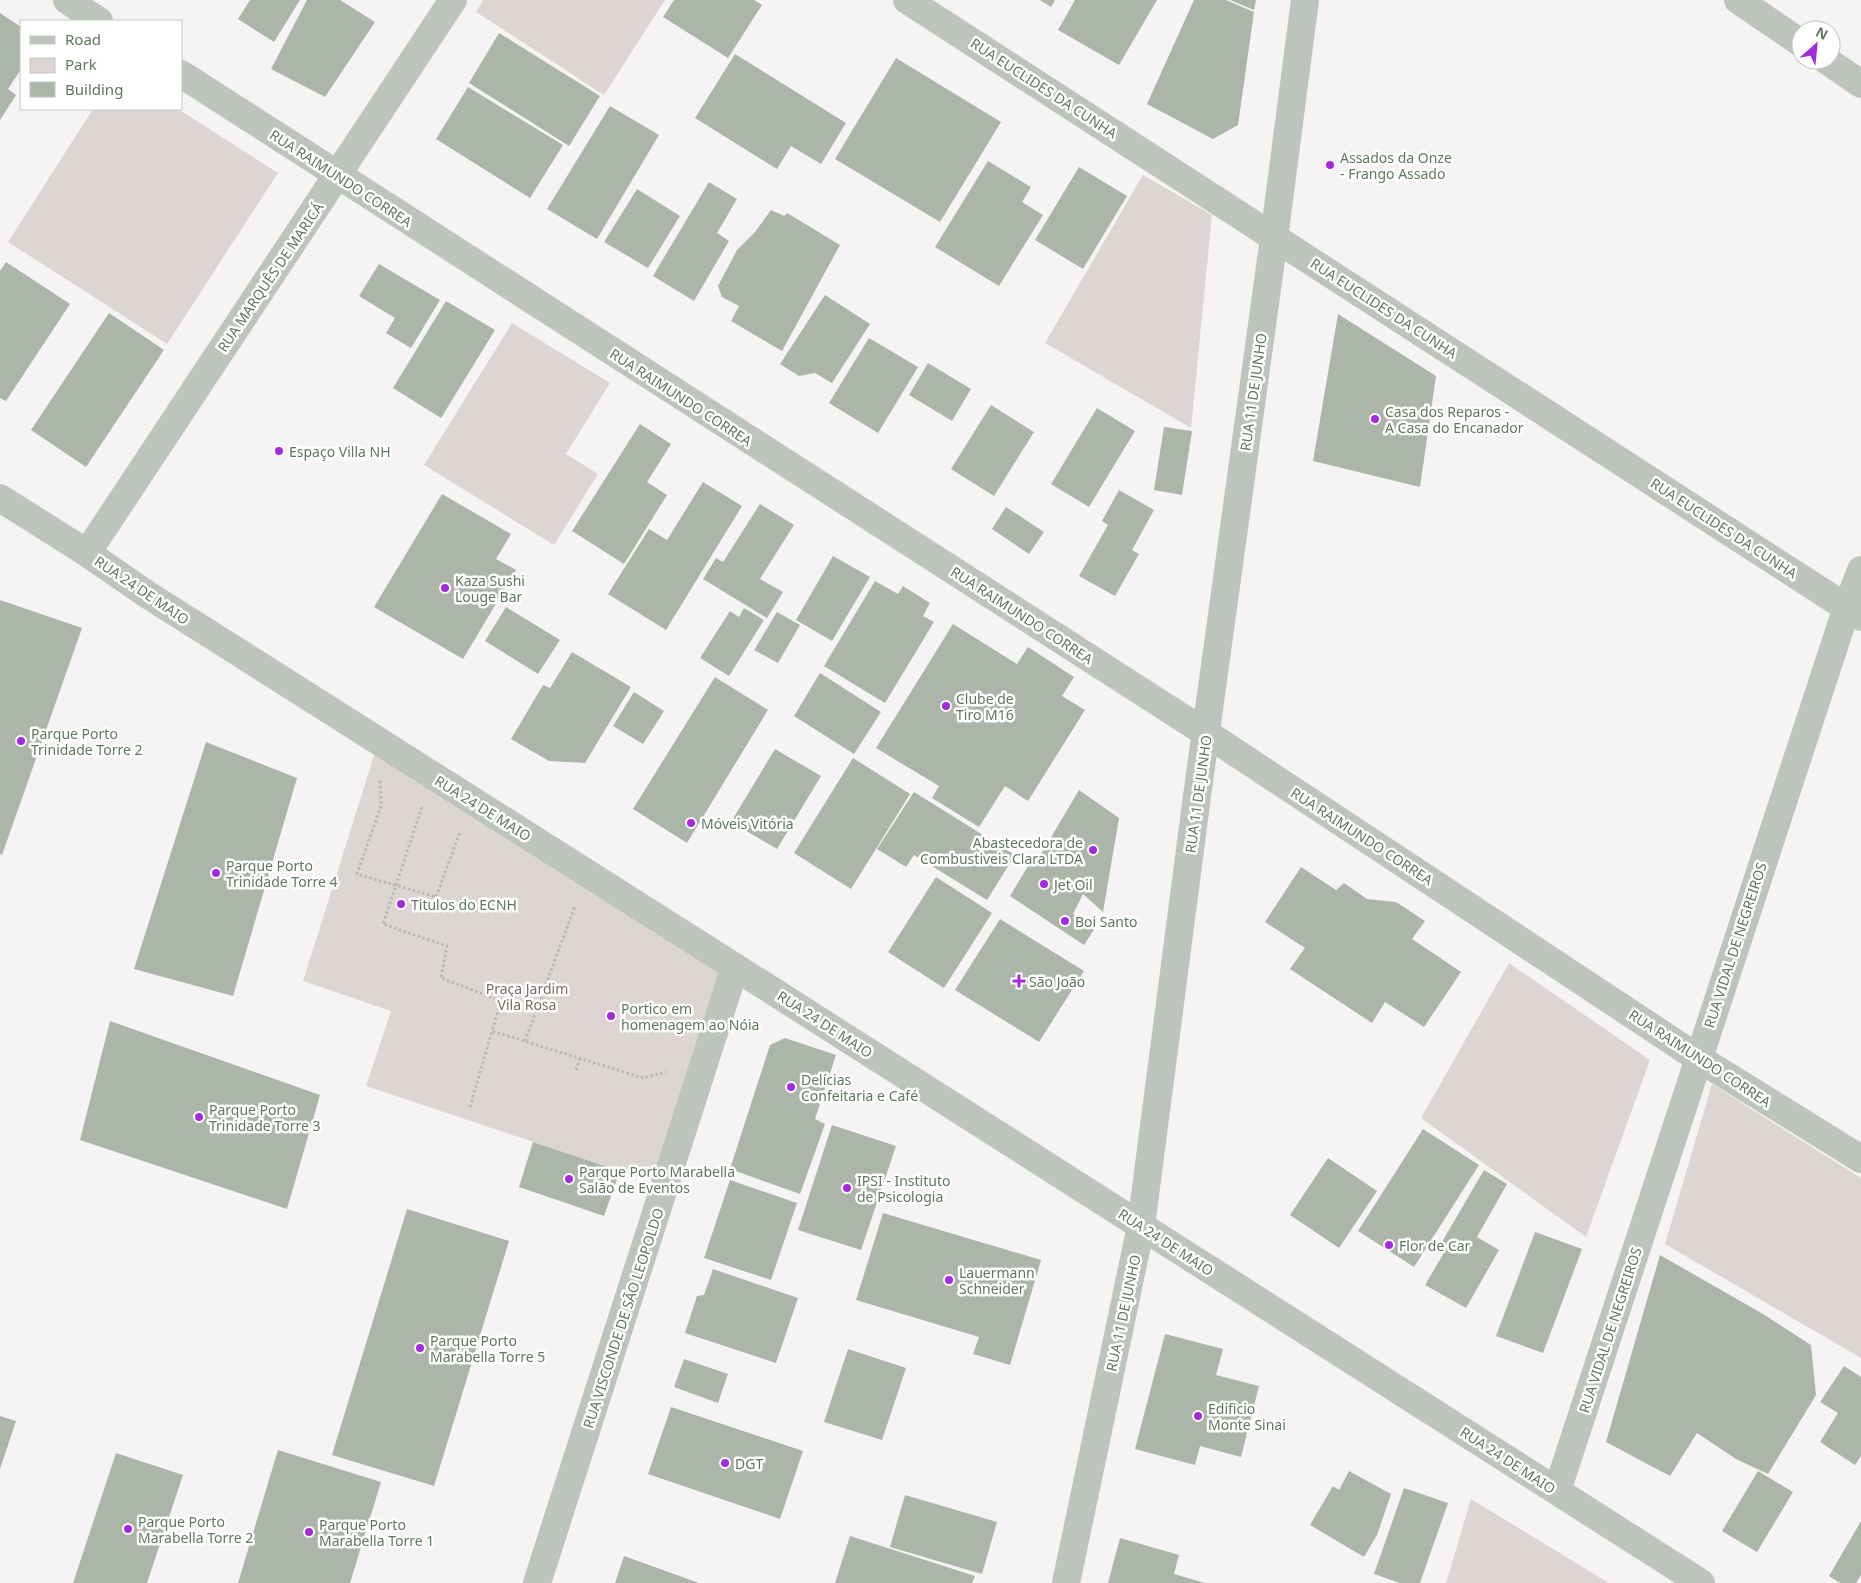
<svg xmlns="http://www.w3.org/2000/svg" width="1861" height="1583" font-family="'Noto Sans',sans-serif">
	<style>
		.green { fill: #ddd5d4 }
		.building { fill: #abb6a8 }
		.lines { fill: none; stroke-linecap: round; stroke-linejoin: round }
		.path { stroke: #b4bbb4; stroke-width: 3; stroke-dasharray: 2.5 2.5; stroke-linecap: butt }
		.minor { stroke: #bcc4bb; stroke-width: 28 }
		.poi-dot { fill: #a42ae0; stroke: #fff; stroke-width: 2 }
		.labels { text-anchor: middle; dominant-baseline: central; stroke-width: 5; stroke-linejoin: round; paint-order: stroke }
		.street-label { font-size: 14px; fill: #60785e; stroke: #fff }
		.poi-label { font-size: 14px; fill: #60785e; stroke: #fff; text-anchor: start }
		.park-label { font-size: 14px; fill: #7b6a65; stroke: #fff }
	</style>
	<rect width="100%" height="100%" fill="#f6f3f5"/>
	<!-- green -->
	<path class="green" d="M483 0H665L604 95 476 12Z
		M93 109H178L278 173 167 344 8 242Z
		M1143 175 1212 215 1191 428 1045 343Z
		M512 323 610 383 566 454 598 474 554 545 424 465Z
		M377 746 735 967 666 1184 620 1171 366 1086 391 1011 303 981Z
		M1509 963 1650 1060 1586 1237 1421 1118Z
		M1712 1084 1861 1178V1358L1665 1244Z
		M1471 1499 1609 1583H1446Z"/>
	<!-- building -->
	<path class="building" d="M250 0H300L274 42 238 19Z
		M307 0H340L375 22 325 97 271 69Z
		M674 0H754L762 5 728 58 663 17Z
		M1040 0H1055L1051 7Z
		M1075 0H1157L1119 65 1058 30Z
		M1194 0H1226L1254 12 1238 125 1213 139 1147 104Z
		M1230 0H1256L1254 10Z
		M0 13 21 27V69L8 89 16 95 0 120Z
		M499 33 600 96 569 146 469 83Z
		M735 54 846 123 821 164 791 146 777 169 695 118Z
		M896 58 1001 122 940 222 835 159Z
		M468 87 563 145 530 198 436 139Z
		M610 106 659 135 597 239 547 209Z
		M988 161 1031 187 1022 202 1043 215 999 286 935 247Z
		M1079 167 1127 196 1083 269 1035 240Z
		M709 182 737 199 717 233 729 241 694 301 653 276Z
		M637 189 680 216 648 268 604 242Z
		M771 210 784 216 787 213 840 245 782 351 731 321 739 306 722 297 718 286 737 250 755 232Z
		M6 262 70 304 6 401 0 398V271Z
		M379 264 440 300 411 348 386 333 395 318 359 296Z
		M825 295 870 324 832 383 815 373 799 376 780 364Z
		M446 301 495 330 441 418 393 388Z
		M109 313 164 350 86 467 31 430Z
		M1338 314 1436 376 1420 487 1313 461Z
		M869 338 918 367 878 433 829 403Z
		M928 363 971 389 952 421 909 395Z
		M991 405 1034 432 994 496 951 469Z
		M1097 408 1135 431 1089 507 1051 484Z
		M640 424 671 444 647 482 667 495 624 564 572 531Z
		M1164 427 1192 431 1182 495 1154 490Z
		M703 482 742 506 666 630 608 594 649 529 667 540Z
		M1119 490 1154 510 1132 550 1139 554 1115 596 1079 576 1108 525 1102 521Z
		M442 494 511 534 496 559 516 570 463 659 374 607Z
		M760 504 794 525 760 579 783 592 767 618 703 579 716 558 723 562Z
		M1006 507 1044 532 1029 554 992 529Z
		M833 556 870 577 832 641 796 620Z
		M875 581 898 594 903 586 930 603 923 616 934 622 885 703 824 666Z
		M0 600 82 628 2 855 0 854Z
		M506 607 560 640 538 674 485 641Z
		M744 608 764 620 729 676 700 658 730 611 739 617Z
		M777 612 800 625 778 663 754 650Z
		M953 624 1017 664 1028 647 1074 677 1062 696 1085 710 1028 801 1005 786 979 827 932 798 939 786 876 748Z
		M572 652 631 687 585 763 549 761 511 739 543 685 550 688Z
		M820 673 881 712 854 754 794 716Z
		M715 677 768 710 687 843 633 809Z
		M634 692 664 711 643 744 613 726Z
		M206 742 297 778 233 996 134 969Z
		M775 749 821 776 777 849 731 822Z
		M853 758 910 794 851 889 794 853Z
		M1079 790 1119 818 1103 912 1083 894 1073 914 1095 928 1084 945 1010 896 1036 853 1040 856Z
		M914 792 1015 855 987 900 914 855 906 867 877 849Z
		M1301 867 1336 890 1344 883 1367 899 1396 902 1425 921 1412 939 1461 972 1424 1027 1385 1002 1372 1023 1290 969 1305 948 1265 922Z
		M936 877 992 913 944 988 888 952Z
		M1000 919 1084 971 1039 1042 955 990Z
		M110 1021 320 1095 287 1209 80 1140Z
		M785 1038 836 1055 815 1119 825 1124 800 1194 730 1169 770 1045Z
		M832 1125 896 1146 861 1250 798 1230Z
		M1423 1129 1479 1165 1414 1267 1358 1231Z
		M533 1142 620 1171 604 1216 519 1187Z
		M1328 1158 1377 1191 1339 1248 1290 1215Z
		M1484 1170 1507 1184 1477 1237 1499 1250 1466 1308 1425 1285 1445 1251 1439 1247Z
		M730 1180 797 1203 771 1280 704 1258Z
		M407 1209 509 1241 434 1486 332 1455Z
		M883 1213 1041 1260 1010 1365 973 1354 979 1337 856 1300Z
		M1535 1232 1582 1249 1543 1353 1496 1336Z
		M1660 1255 1763 1314 1811 1345 1816 1395 1768 1474 1736 1459 1697 1433 1670 1476 1606 1442Z
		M713 1269 798 1298 776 1363 685 1333 697 1296 704 1295Z
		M1165 1334 1223 1349 1216 1375 1259 1386 1241 1457 1200 1446 1195 1465 1135 1449Z
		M848 1349 906 1368 882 1440 824 1422Z
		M684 1359 728 1374 718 1403 674 1387Z
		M1844 1366 1861 1377V1456L1855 1465 1820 1442 1838 1413 1820 1402Z
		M671 1407 803 1451 780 1519 648 1474Z
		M0 1416 16 1421 0 1469Z
		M278 1450 381 1482 350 1583H238Z
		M116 1453 183 1475 147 1583H73Z
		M1349 1471 1391 1494 1377 1535 1364 1557 1310 1525 1333 1486 1339 1490Z
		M1758 1471 1793 1492 1757 1552 1722 1531Z
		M1404 1488 1448 1503 1420 1583H1400L1374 1574Z
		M905 1495 997 1522 982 1574 890 1547Z
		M1861 1521V1575L1856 1583H1840L1829 1576Z
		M850 1536 975 1576 972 1583H835Z
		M1120 1538 1179 1555 1174 1574 1205 1583H1108Z
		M624 1556 699 1583H615Z"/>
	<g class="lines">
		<!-- path -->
		<path class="path" d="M380 781 381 806 357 874 436 897 460 832
			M422 807 383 924 447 946 441 978 501 1001 492 1031 643 1078 666 1072
			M525 1041 575 906
			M576 1070 580 1058
			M470 1107 492 1031"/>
		<!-- minor -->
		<path class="minor" d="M67 0 99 21
			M907 0 1861 617
			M1738 0 1801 43
			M1826 60 1861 84
			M181 74 1206 733 1698 1058 1861 1159
			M0 498 87 553 148 595 735 967 1701 1583
			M87 553 453 0
			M1557 1491 1847 607 1861 570
			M537 1583 735 967
			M1066 1583 1141 1226 1197 796 1274 238 1305 0"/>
	</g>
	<!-- markers -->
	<g class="poi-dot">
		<circle cx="1330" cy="165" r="5"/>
		<circle cx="1375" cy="419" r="5"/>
		<circle cx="279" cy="451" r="5"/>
		<circle cx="445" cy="588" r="5"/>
		<circle cx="946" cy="706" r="5"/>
		<circle cx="21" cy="741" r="5"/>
		<circle cx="691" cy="823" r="5"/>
		<circle cx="1093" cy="850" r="5"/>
		<circle cx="216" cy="873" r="5"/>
		<circle cx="1044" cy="884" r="5"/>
		<circle cx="401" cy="904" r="5"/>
		<circle cx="1065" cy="921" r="5"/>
		<path d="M1016.5 973.5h5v5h5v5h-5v5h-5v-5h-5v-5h5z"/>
		<circle cx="611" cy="1016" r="5"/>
		<circle cx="791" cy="1087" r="5"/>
		<circle cx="199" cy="1117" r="5"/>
		<circle cx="569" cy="1179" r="5"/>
		<circle cx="847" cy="1188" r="5"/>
		<circle cx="1389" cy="1245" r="5"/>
		<circle cx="949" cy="1280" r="5"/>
		<circle cx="420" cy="1348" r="5"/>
		<circle cx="1198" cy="1416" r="5"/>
		<circle cx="725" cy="1463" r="5"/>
		<circle cx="128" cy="1529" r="5"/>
		<circle cx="309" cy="1532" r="5"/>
	</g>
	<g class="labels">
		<!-- street labels -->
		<g class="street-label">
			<text transform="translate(1044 88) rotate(33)">RUA EUCLIDES DA CUNHA</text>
			<text transform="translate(341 178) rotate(33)">RUA RAIMUNDO CORREA</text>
			<text transform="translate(270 277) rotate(-56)">RUA MARQUÊS DE MARICÁ</text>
			<text transform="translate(1384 308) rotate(33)">RUA EUCLIDES DA CUNHA</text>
			<text transform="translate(1253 392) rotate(-82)">RUA 11 DE JUNHO</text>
			<text transform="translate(681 397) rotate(33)">RUA RAIMUNDO CORREA</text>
			<text transform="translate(1724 528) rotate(33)">RUA EUCLIDES DA CUNHA</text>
			<text transform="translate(142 590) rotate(34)">RUA 24 DE MAIO</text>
			<text transform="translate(1022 615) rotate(33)">RUA RAIMUNDO CORREA</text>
			<text transform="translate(1198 794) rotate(-82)">RUA 11 DE JUNHO</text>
			<text transform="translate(483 808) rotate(32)">RUA 24 DE MAIO</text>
			<text transform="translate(1362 836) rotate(33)">RUA RAIMUNDO CORREA</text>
			<text transform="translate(1735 945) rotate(-72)">RUA VIDAL DE NEGREIROS</text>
			<text transform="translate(825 1024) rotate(33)">RUA 24 DE MAIO</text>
			<text transform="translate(1700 1058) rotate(33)">RUA RAIMUNDO CORREA</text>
			<text transform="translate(1166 1242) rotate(33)">RUA 24 DE MAIO</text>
			<text transform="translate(1123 1313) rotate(-78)">RUA 11 DE JUNHO</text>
			<text transform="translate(623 1318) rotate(-72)">RUA VISCONDE DE SÃO LEOPOLDO</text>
			<text transform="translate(1610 1330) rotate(-72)">RUA VIDAL DE NEGREIROS</text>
			<text transform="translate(1508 1460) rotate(33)">RUA 24 DE MAIO</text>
		</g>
		<!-- poi labels -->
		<g class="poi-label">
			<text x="1340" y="157">Assados da Onze<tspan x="1340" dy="16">- Frango Assado</tspan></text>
			<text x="1385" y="411">Casa dos Reparos -<tspan x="1385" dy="16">A Casa do Encanador</tspan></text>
			<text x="289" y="451">Espaço Villa NH</text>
			<text x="455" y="580">Kaza Sushi<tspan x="455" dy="16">Louge Bar</tspan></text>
			<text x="956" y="698">Clube de<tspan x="956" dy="16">Tiro M16</tspan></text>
			<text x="31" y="733">Parque Porto<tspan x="31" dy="16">Trinidade Torre 2</tspan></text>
			<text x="701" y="823">Móveis Vitória</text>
			<text x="1083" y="842" text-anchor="end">Abastecedora de<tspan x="1083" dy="16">Combustiveis Clara LTDA</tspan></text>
			<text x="226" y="865">Parque Porto<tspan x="226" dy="16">Trinidade Torre 4</tspan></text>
			<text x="1054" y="884">Jet Oil</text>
			<text x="411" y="904">Titulos do ECNH</text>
			<text x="1075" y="921">Boi Santo</text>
			<text x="1029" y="981">São João</text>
			<text x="621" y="1008">Portico em<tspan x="621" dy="16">homenagem ao Nóia</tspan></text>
			<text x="801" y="1079">Delícias<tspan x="801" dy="16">Confeitaria e Café</tspan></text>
			<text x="209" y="1109">Parque Porto<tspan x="209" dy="16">Trinidade Torre 3</tspan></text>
			<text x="579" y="1171">Parque Porto Marabella<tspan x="579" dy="16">Salão de Eventos</tspan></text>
			<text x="857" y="1180">IPSI - Instituto<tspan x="857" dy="16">de Psicologia</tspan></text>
			<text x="1399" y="1245">Flor de Car</text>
			<text x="959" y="1272">Lauermann<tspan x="959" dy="16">Schneider</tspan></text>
			<text x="430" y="1340">Parque Porto<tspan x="430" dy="16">Marabella Torre 5</tspan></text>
			<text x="1208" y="1408">Edificio<tspan x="1208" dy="16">Monte Sinai</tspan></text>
			<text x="735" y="1463">DGT</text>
			<text x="138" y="1521">Parque Porto<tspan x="138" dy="16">Marabella Torre 2</tspan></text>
			<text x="319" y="1524">Parque Porto<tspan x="319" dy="16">Marabella Torre 1</tspan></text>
		</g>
		<!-- park labels -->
		<g class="park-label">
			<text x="527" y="988">Praça Jardim<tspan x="527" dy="16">Vila Rosa</tspan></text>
		</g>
	</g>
	<!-- legend -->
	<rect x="20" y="20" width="162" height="90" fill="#ffffff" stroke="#bfc9bf"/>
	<rect x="30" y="36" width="25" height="8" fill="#bcc4bb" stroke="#bfc9bf"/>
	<text x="65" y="45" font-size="15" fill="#60785e">Road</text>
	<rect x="30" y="58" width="25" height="15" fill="#ddd5d4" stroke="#bfc9bf"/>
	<text x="65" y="70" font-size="15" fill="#60785e">Park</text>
	<rect x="30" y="82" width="25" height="15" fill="#abb6a8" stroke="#bfc9bf"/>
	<text x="65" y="95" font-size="15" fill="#60785e">Building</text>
	<!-- north arrow -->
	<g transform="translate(1816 45) rotate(27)"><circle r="24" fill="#ffffff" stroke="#bfc9bf"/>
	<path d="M0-4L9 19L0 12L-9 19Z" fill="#a42ae0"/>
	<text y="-8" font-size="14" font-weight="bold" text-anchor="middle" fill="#60785e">N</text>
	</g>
</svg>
